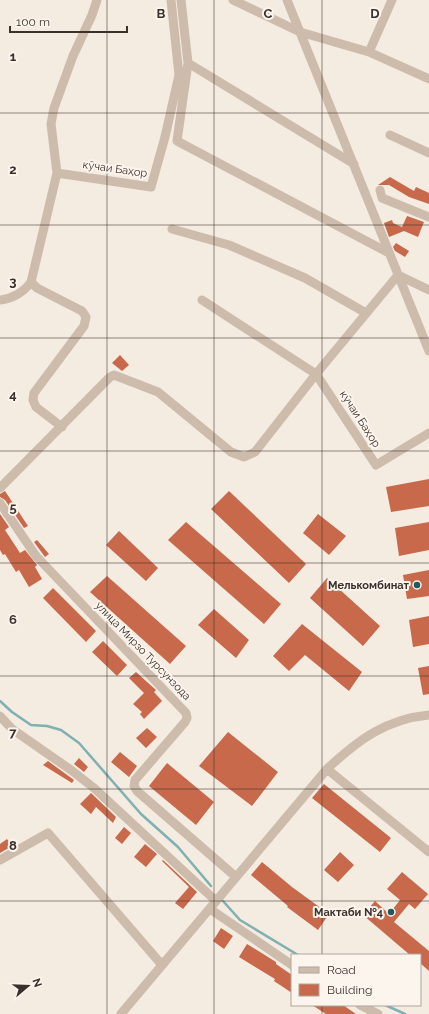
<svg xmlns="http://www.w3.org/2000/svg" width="429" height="1014" font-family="Raleway,sans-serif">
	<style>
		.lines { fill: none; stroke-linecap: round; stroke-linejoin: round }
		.stream { stroke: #7fb0b2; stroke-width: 2.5 }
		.building { fill: #c8694b }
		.minor { stroke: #cdbbac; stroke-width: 9 }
		.grid { fill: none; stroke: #3b302b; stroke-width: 1; stroke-opacity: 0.55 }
		.poi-dot { fill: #1f5a5e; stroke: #fbf5ee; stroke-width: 1.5 }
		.labels { text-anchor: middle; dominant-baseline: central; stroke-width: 4; stroke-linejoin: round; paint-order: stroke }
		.street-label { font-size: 11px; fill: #3b302b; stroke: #fbf5ee }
		.poi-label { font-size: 11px; font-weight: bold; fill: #3b302b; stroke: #fbf5ee; text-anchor: end }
		.grid-label { font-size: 13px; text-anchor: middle; font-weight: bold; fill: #3b302b; stroke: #fbf5ee; stroke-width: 4; stroke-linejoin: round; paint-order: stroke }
	</style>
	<rect width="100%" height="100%" fill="#f4ebe1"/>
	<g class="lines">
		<!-- stream -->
		<path class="stream" d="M0 701 12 712 31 725 47 726 61 730 79 743 141 814 178 847 211 886
			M223 901 240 920 298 955
			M385 1005 405 1014"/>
	</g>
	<!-- building -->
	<path class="building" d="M390 177 414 191 416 187 429 193V204L409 197 389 185H378Z
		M407 216 424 222 418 237 404 231 389 237 384 223 392 220 393 223 402 227Z
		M396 243 409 251 405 257 395 251 393 247Z
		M120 355 129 365 122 371 112 363Z
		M429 479V506L391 512 386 487Z
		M5 491 28 526 24 528 5 500 0 497V494Z
		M229 491 306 564 289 583 211 509Z
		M0 514 9 527 5 530 20 553 25 550 37 565 35 567 42 579 29 587 19 570 16 572 5 554 3 555 0 550Z
		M318 514 346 536 329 555 303 533Z
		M186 522 281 604 264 624 168 540Z
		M429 522V550L399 556 395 528Z
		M119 531 158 568 146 581 106 545Z
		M37 540 49 554 45 557 34 542Z
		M429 570V596L407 599 403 575Z
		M107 576 186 646 170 664 90 592Z
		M327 578 380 626 363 646 310 598Z
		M53 588 96 631 86 642 43 598Z
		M214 609 249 640 236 658 198 625Z
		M429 616V644L413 647 409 620Z
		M302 624 362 672 349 691 305 655 289 671 273 656Z
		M103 641 127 665 117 676 92 652Z
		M429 666V694L423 695 418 668Z
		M136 672 156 690 154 692 162 701 144 719 140 714 142 712 133 704 144 693 129 678Z
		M147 728 157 737 146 748 136 738Z
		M228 732 278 772 252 806 199 766Z
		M120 752 137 766 129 777 111 762Z
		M79 758 88 767 84 772 74 764Z
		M48 761 74 780 72 783 43 765Z
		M167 763 214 802 196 825 149 786Z
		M324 784 391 838 380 852 312 798Z
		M91 793 116 817 113 823 96 807 91 814 80 804Z
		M124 827 131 833 122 844 115 838Z
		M7 839 12 846 0 853V844Z
		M145 844 157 854 146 867 134 857Z
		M340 852 354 865 338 882 324 870Z
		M163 860 197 892 183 909 175 903 189 887 162 861Z
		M262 862 292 887 329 914 318 930 287 907 288 906 251 875Z
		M402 872 428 894 415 909 409 904 394 922 429 951V971L420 963V955H410L363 915 375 901 389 914 400 900 387 889Z
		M221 928 233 936 224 949 213 941Z
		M247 944 276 962V964L292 975V993L274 981 275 979 239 957Z
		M312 1005H343L356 1014H326Z"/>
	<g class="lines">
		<!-- minor -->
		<path class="minor" d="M181 0 188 63 177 141 389 253
			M233 0 300 32 369 52 429 79
			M287 0 429 351
			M369 52 392 0
			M188 63 354 164
			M390 135 429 153
			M57 173 151 187 165 137 179 75 171 0
			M380 190 382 198 429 217
			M172 229 229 245 305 278 366 313
			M398 275 429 290
			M31 282 37 288 82 311 86 317 84 326 34 393 33 400 36 407 62 427
			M0 300C12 299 24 292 31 282L57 173 51 124 54 108 73 56 92 15 97 0
			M202 300 316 374 376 465 429 433
			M0 488 110 377 114 375 158 392 231 452 244 457 255 452 316 374 398 275
			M0 503 36 556 186 713 187 718 185 722 135 780 134 786 137 791 236 877
			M0 716 12 729 71 770 94 788 216 901
			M327 769 429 852
			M0 860 48 833 162 965
			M210 909 292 965
			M360 1005 378 1014
			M121 1014 327 769C358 740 386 719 429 715"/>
	</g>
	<!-- grid -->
	<path class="grid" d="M107 0V1014M214 0V1014M322 0V955M0 113H429M0 225H429M0 338H429M0 451H429M0 563H429M0 676H429M0 789H429M0 901H429M322 1005V1014"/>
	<!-- markers -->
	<g class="poi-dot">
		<circle cx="417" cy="585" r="4"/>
		<circle cx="391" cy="912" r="4"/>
	</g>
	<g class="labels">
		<!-- street labels -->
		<g class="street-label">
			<text transform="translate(115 169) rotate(8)">кӯчаи Баҳор</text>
			<text transform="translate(360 419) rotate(57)">кӯчаи Баҳор</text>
			<text transform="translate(143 651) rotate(46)">улица Мирзо Турсунзода</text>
		</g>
		<!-- poi labels -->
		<g class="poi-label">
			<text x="409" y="585">Мелькомбинат</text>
			<text x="383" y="912">Мактаби №4</text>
		</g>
	</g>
	<g class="grid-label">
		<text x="161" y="18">B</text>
		<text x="268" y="18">C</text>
		<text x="375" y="18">D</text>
		<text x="13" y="61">1</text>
		<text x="13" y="174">2</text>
		<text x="13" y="286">3</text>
		<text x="13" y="399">4</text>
		<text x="13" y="512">5</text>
		<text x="13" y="624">6</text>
		<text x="13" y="737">7</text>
		<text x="13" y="850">8</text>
	</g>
	<!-- legend -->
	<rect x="291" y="954" width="130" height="52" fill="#fbf5ee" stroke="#aea6a0"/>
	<rect x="299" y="967" width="20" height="6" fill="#cdbbac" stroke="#aea6a0"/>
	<text x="327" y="974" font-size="12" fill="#3b302b">Road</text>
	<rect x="299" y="984" width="20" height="12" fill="#c8694b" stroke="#aea6a0"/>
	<text x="327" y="994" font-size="12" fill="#3b302b">Building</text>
	<!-- north arrow -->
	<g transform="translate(28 986) rotate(71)" stroke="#fbf5ee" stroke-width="3" paint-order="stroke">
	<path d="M0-3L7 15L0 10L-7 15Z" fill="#3b302b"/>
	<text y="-6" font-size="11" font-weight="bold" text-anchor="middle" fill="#3b302b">N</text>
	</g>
	<!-- scale -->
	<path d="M10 26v6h117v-6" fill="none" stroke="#3b302b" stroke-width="2"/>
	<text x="16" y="26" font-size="12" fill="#3b302b" stroke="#fbf5ee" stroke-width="3" paint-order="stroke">100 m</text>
</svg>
